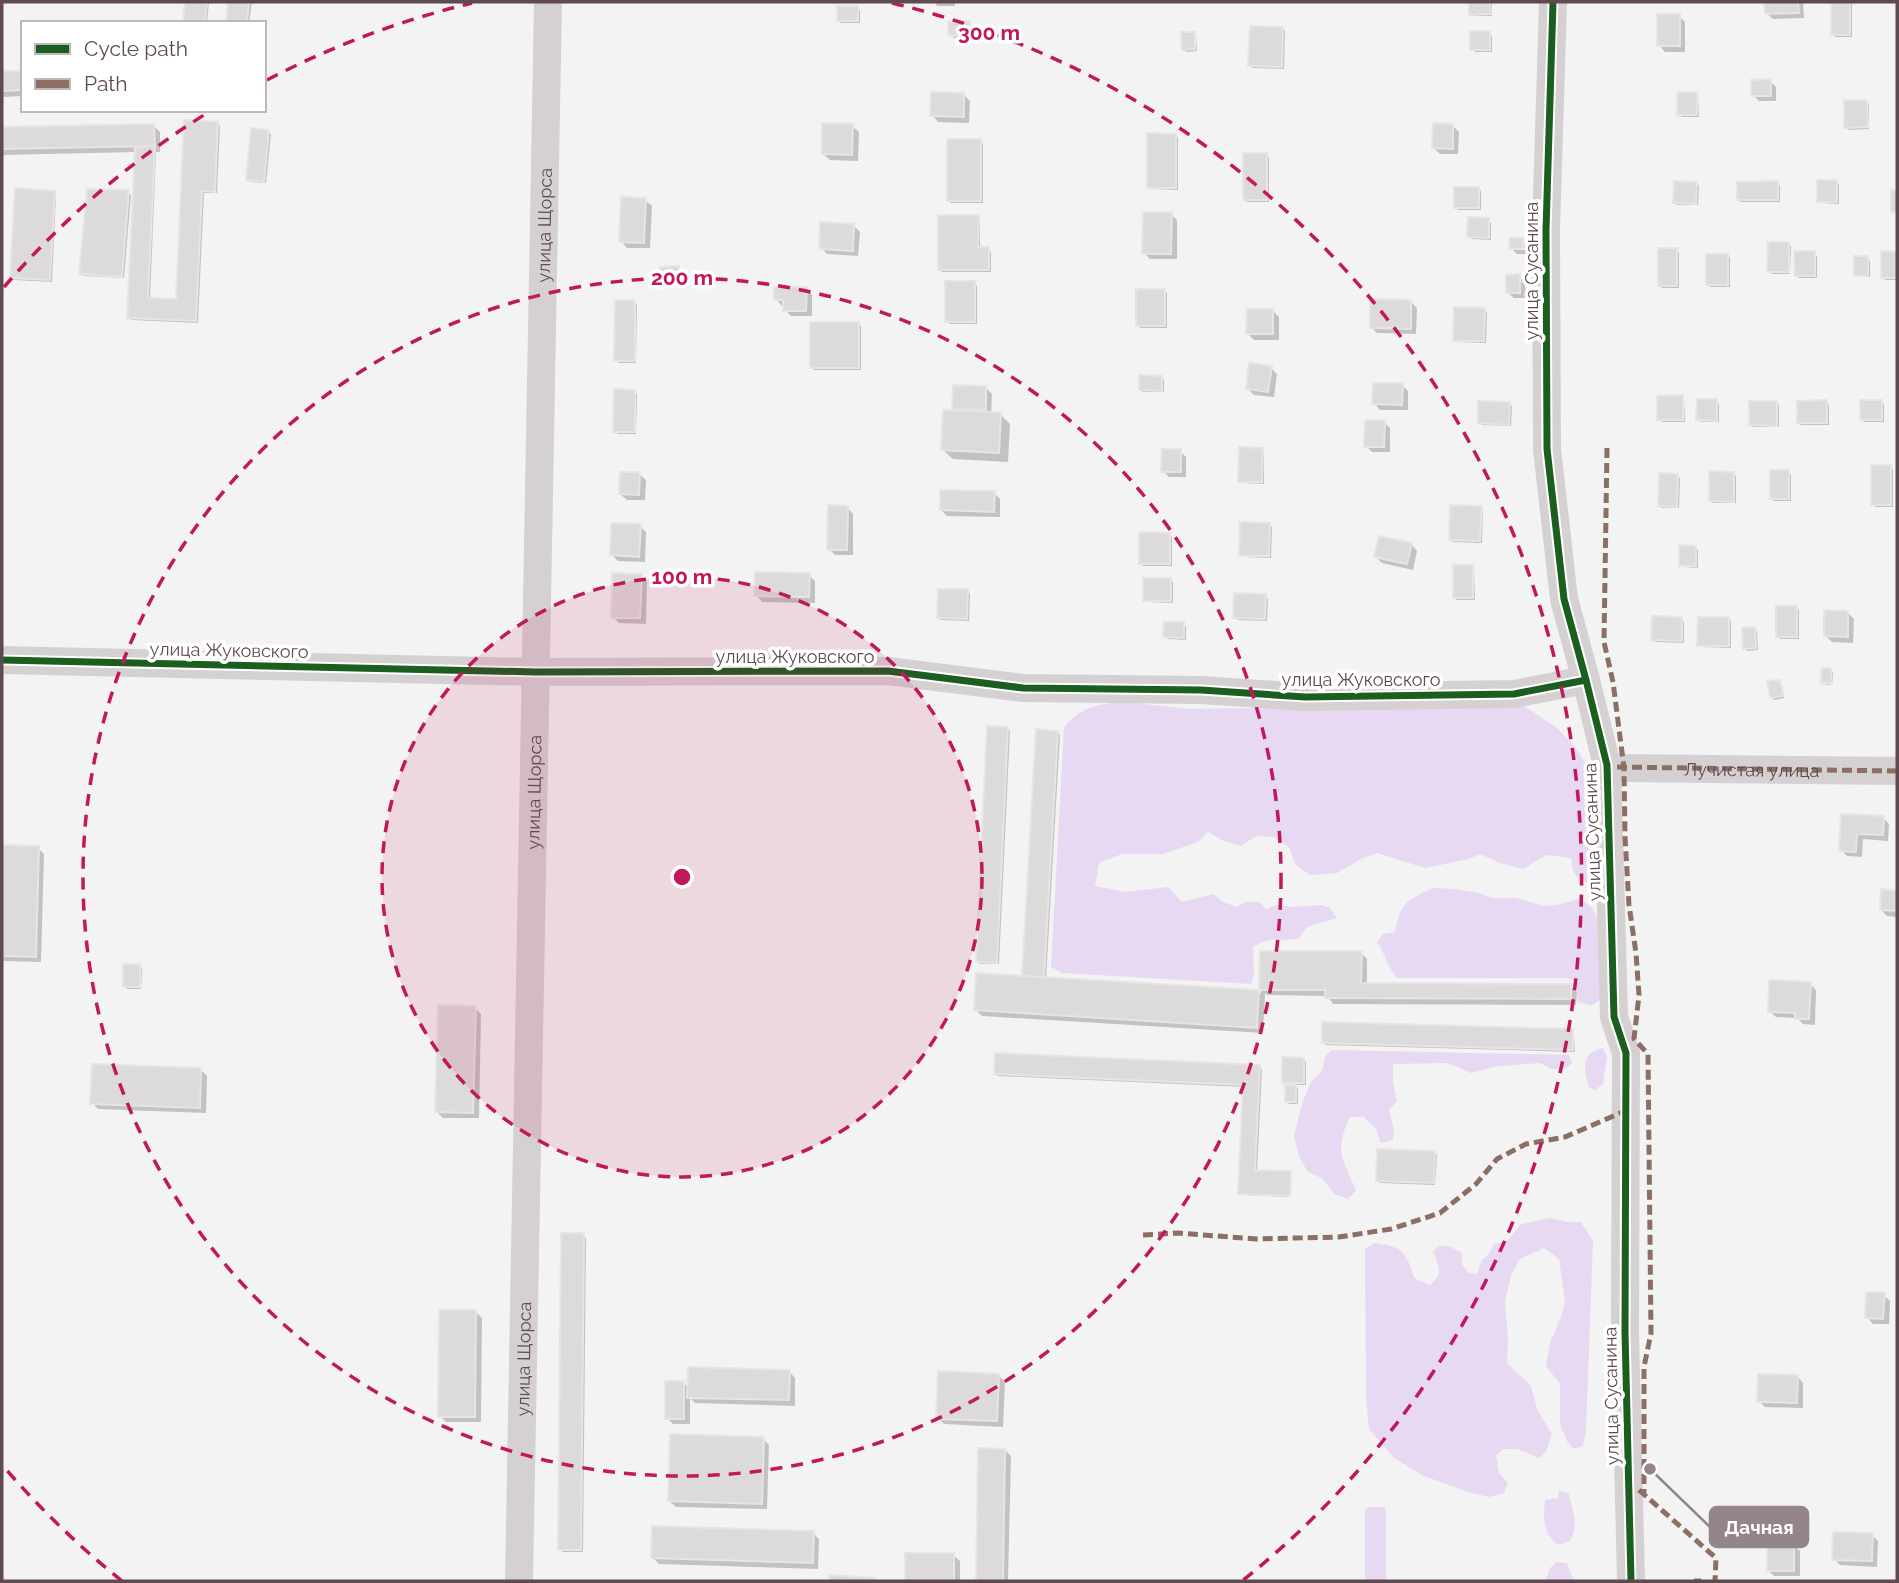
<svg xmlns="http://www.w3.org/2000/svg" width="1899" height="1583" font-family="Raleway,sans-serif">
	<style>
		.green { fill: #e6d9f1 }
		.shadow { fill: #0003 }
		.building { fill: #dddadb; stroke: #e6e4e5; stroke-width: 2 }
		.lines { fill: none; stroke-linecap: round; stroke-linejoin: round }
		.minor { stroke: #d5d1d3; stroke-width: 28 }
		.quiet { stroke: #8d6e63; stroke-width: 5; stroke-dasharray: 10 5; stroke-linecap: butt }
		.cycleway-casing { stroke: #fff; stroke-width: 11 }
		.cycleway { stroke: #1b5e20; stroke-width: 7 }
		.ring { fill: none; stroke: #c2185b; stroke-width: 3.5; stroke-dasharray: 12 9 }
		.labels { text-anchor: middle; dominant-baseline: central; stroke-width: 7; stroke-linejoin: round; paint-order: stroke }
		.street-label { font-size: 18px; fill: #5f4a51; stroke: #fff }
		.centre { fill: #c2185b; stroke: #fff; stroke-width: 3.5 }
		.ring-label { font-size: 21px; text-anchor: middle; font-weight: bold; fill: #c2185b; stroke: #fff; stroke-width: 7; stroke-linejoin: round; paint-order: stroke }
		.leader { fill: none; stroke: #93858a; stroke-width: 2.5 }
		.callout-dot { fill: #93858a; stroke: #fff; stroke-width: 2.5 }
		.callout { fill: #93858a; stroke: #93858a; stroke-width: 2.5 }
		.callout-label { font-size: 19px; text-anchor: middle; font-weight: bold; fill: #fff }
	</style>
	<rect width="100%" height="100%" fill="#f3f3f3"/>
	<!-- green -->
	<path class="green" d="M1125 702 1191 709 1523 705 1558 729 1574 746 1588 767 1595 787 1597 821 1588 837 1589 849 1595 860 1598 877 1589 883 1580 881 1573 871 1571 858 1546 855 1523 869 1500 863 1480 854 1469 859 1425 868 1377 853 1363 858 1337 873 1310 875 1296 865 1289 847 1274 837 1256 836 1241 846 1224 841 1208 832 1198 842 1163 854H1122L1099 863 1095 886 1125 892 1168 887 1182 902 1213 894 1222 901 1236 907 1246 902H1260L1266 909 1277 905 1293 907 1322 905 1330 908 1337 918 1307 927 1299 938C1280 943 1272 935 1253 947L1254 975 1251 984 1062 973 1051 967 1064 728C1078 707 1102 703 1125 702Z
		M1433 888 1455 889 1480 893 1492 898H1516L1543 906 1557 905 1580 899 1592 908 1602 928 1600 999 1595 1004 1589 1005 1578 1002 1576 985 1573 980 1566 978H1397C1388 967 1385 954 1377 942L1383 934 1395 932C1400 902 1408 900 1433 888Z
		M1603 1048 1607 1057 1603 1084 1595 1090 1589 1087C1584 1070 1580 1052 1603 1048Z
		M1331 1050 1569 1055 1572 1063 1566 1068 1551 1069 1540 1063 1513 1065 1493 1067 1471 1073 1448 1063 1393 1064V1083L1397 1101 1389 1110 1394 1131 1393 1140 1381 1143 1376 1129 1364 1117H1350C1334 1150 1342 1158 1356 1190L1348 1199 1334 1194 1323 1179 1307 1171 1299 1156 1294 1136 1303 1101 1311 1082 1322 1071 1325 1057Z
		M1550 1218 1567 1222H1581L1593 1241 1586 1429 1583 1446 1573 1449 1567 1441 1560 1424V1384L1546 1366 1550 1343 1562 1315 1565 1301 1559 1259 1544 1248 1520 1259 1511 1276 1505 1301 1508 1339 1507 1363 1531 1386 1537 1409 1552 1434 1546 1452 1539 1458 1518 1449H1503L1496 1456 1499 1473 1508 1483 1504 1493 1489 1497 1468 1492 1424 1476 1394 1458 1369 1429 1366 1398 1365 1249 1374 1243C1402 1246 1406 1251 1414 1278L1430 1285C1444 1274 1439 1266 1433 1252L1438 1246H1449L1462 1253V1264L1468 1273 1477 1274 1482 1260 1488 1255 1494 1244 1507 1241 1521 1224Z
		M1559 1491 1569 1493C1572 1512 1579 1521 1571 1540L1560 1545C1543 1538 1543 1516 1545 1500L1558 1498Z
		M1368 1507H1384L1386 1511V1581H1365V1510Z
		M1557 1562 1567 1563 1574 1581H1546L1550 1568Z"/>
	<!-- shadow -->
	<path class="shadow" d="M187 2H209L207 23H185Z
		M230 2H252L249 23H228Z
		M935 2H955V6H937Z
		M1471 2H1490L1492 4V16H1474L1471 14Z
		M1766 2H1803L1804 18 1773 19 1766 13Z
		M1832 2H1852V37H1835L1832 34Z
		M857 8 860 11V23H841L838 20Z
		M1679 16 1685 22V52H1665L1659 45Z
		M969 23 972 25 973 37 954 38 951 35Z
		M1283 28 1285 31 1284 69 1253 68 1250 65Z
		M1489 33 1492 36V52H1475L1472 49Z
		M1194 34 1196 36 1197 51 1186 52 1183 49Z
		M2 73H23V96L2 97Z
		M1770 81 1776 87V101H1759L1753 95Z
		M1696 94 1698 96 1699 117H1682L1679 114Z
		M964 95 970 101 969 123 938 122 932 115Z
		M1867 102 1869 105V129L1849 130 1846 127Z
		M186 122 218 124 220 126 217 193H204L198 323 132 320 129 318 137 152 2 155V129L154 126 160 132V152H156L150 300 177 301Z
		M852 126 859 132 858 161 830 160 823 154Z
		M1453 126 1459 132 1458 154H1440L1434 148Z
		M268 132 271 134 266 183 251 182 248 179Z
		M1176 135 1178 138V190L1151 189 1149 187Z
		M980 141 983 144V203H951L948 200Z
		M1266 155 1269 157V202H1247L1245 200Z
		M1836 181 1839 184V204L1822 203 1819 201Z
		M1697 183 1699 186 1698 205H1677L1675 202Z
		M1777 183 1780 186V202H1741L1738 200Z
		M1478 189 1481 191V210H1458L1456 207Z
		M54 192 56 195 52 282 14 280 12 277Z
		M128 192 131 195 124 278 84 276 81 274Z
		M645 200 652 206 650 248H627L621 241Z
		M1171 214 1177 220V259H1150L1144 253Z
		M978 217 980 220V249H988L991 252V272H942L940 270Z
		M1489 220 1491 223V240L1472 239 1469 236Z
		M854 226 860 232 858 256 827 254 821 248Z
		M1523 240 1529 246V254H1517L1511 248Z
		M1788 244 1791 246 1790 274H1772L1769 271Z
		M1677 250 1679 253V288H1662L1659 285Z
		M1814 253 1817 256V278H1799L1796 275Z
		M1883 253H1897V280H1885L1883 277Z
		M1728 256 1730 258V287H1711L1708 285Z
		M1867 258 1870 261V277H1859L1856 275Z
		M678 268 681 271V286H664L662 283Z
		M1519 276 1525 282 1526 298H1514L1507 292Z
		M974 283 977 286V324H950L947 321Z
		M806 289 812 295V316H791L785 310V306H782L776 299Z
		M1164 291 1167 293V328H1140L1138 325Z
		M635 302 637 305 636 363H619L616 360Z
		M1411 302 1417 308 1416 334 1377 333 1371 327Z
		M1485 310 1487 312 1486 343 1458 342 1455 340Z
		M1273 311 1279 317V340H1254L1248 334Z
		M859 324 861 326V370H814L812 367Z
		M1271 368 1277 374 1274 397 1254 395 1248 389Z
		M1161 377 1164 380V392H1143L1140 389Z
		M1402 385 1408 391V410H1380L1374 403Z
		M986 388 992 394 991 414H1000L1010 424 1008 462 953 459 943 450 958 412 954 409Z
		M634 391 637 394 636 434H618L615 431Z
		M1682 397 1684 400 1685 422H1662L1659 419Z
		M1717 401 1719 404V422H1701L1698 419Z
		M1826 402 1829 405V425H1801L1798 423Z
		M1881 402 1884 404V422H1864L1862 419Z
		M1509 403 1512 406 1511 426 1482 425 1479 423Z
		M1776 403 1779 405V427H1753L1750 425Z
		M1384 422 1390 428V452H1372L1366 446Z
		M1262 450 1264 452V484L1242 483 1239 481Z
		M1180 451 1186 457V477H1169L1163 471Z
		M1890 466 1893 469V507H1876L1873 505Z
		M1788 472 1791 475V501H1774L1771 498Z
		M639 474 646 480 645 500H627L620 494Z
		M1734 474 1736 476V503H1713L1710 500Z
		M1677 475 1680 478 1679 508H1662L1660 506Z
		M994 493 1000 499V517L947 516 941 510Z
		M847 507 853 514V555H835L829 549Z
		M1481 508 1483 510 1482 543 1453 542 1450 540Z
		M1269 524 1272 527 1271 558 1243 557 1241 555Z
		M640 526 646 532 645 562 618 561 612 555Z
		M1170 534 1172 537V566H1143L1140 563Z
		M1411 544 1417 551 1413 570 1382 563 1376 557Z
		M1695 548 1698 550V568L1683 567 1681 565Z
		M1472 566 1474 569 1475 600H1457L1455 598Z
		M809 575 815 581V603L762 602 756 595Z
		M641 576 647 582 646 624 619 623 613 617Z
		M1171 580 1173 582V603L1147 602 1145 600Z
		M968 591 970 594 969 621 941 620 938 617Z
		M1265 596 1268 599 1267 621 1238 620 1235 617Z
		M1796 608 1799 610V639H1780L1778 637Z
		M1848 613 1854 619 1853 643 1832 642 1826 636Z
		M1682 619 1684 622V643L1656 642 1653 640Z
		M1728 619 1731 621V648L1702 647 1699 645Z
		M1184 624 1186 627V640L1168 639 1165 636Z
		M1755 629 1757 632 1758 650 1747 651 1745 648Z
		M1831 670 1833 672V684L1826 685 1823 682Z
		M1780 682 1782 684 1784 698 1774 700 1771 697Z
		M1008 729 1010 731 999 964H980L978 961Z
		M1057 732 1060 735 1046 979 1259 992 1261 994V952L1361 953 1367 959V985L1570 986 1577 992 1576 1005 1333 1004 1327 996 1267 995 1265 993 1263 1033 982 1016 976 1010 1024 978Z
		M1843 816 1883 818 1889 824 1888 841 1863 839 1862 857 1847 856 1841 850Z
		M2 846 38 848 44 854 41 962 2 961Z
		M1882 891 1897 892V917L1887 916 1881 910Z
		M139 966 142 968 141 989H127L124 986Z
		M1810 984 1816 990 1815 1025 1803 1024 1797 1018 1776 1017 1769 1011Z
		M475 1008 481 1014 479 1118H443L437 1112Z
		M1572 1031 1574 1034 1575 1052 1326 1045 1324 1043Z
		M1303 1059 1306 1062V1085H1294L1298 1089V1104H1289L1286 1101 1287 1084 1284 1082Z
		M1259 1067 1262 1069 1257 1172 1289 1173 1288 1197 1242 1195 1240 1193 1244 1087 998 1076 996 1074Z
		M201 1070 207 1076 206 1113 98 1109 92 1103Z
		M1434 1153 1437 1155 1435 1185 1380 1183 1377 1180Z
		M583 1235 586 1238 583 1552H563L560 1550Z
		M1884 1295 1890 1301 1889 1324H1873L1867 1317Z
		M476 1312 482 1318 481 1422H446L440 1416Z
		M789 1371 795 1378V1406L695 1403 690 1398V1424H673L667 1418 683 1383 689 1388Z
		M998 1375 1005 1382 1003 1427 944 1424 938 1418Z
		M1797 1376 1803 1383V1408L1765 1407 1759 1401Z
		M763 1439 769 1445 767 1509 676 1507 669 1501Z
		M980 1450H1005L1011 1456 1008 1581H978Z
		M813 1533 819 1539 818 1569 659 1564 653 1558Z
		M1872 1535 1878 1541 1877 1567 1840 1565 1834 1559Z
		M1794 1545 1800 1551V1576H1774L1768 1570Z
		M907 1555H953L960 1561V1581H907Z"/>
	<!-- building -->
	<path class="building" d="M185 2H207L205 23H183Z
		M228 2H249L247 23H226Z
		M1469 2H1490L1491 14 1469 15Z
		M1764 2H1798L1799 13 1765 14Z
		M1831 2H1850V35H1831Z
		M837 6H858V21H837Z
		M1657 14H1680V46H1657Z
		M970 21 971 35 949 36 948 22Z
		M1250 26 1283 27 1282 67 1248 66Z
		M1470 31H1490V50H1470Z
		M1181 32H1195V49L1182 50Z
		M2 71H23V90L2 91Z
		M1771 79V96H1751V80Z
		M931 92 964 93V117L930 116Z
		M1677 92H1697V115H1677Z
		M1844 100H1867L1868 127 1844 128Z
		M184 120 218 122 215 192 202 191 196 321 127 318 135 147 155 146 148 298 176 299Z
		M822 123 853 124 852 155 822 154Z
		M1433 123 1453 124V149L1432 148Z
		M154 124 155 146 2 149V127Z
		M251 128 269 130 264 182 246 180Z
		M1147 133 1176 134V188H1147Z
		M947 139H981V201H947Z
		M1243 153H1267V200H1243Z
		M1817 180H1837V202H1817Z
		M1674 181 1697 182 1696 204 1673 203Z
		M1778 181V200H1737V182Z
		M1454 187H1479V208H1454Z
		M15 188 55 191 50 280 10 278Z
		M87 189 129 190 122 277 79 274Z
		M1891 190H1897V212H1891Z
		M621 197 646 198 644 243 619 242Z
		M1143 212H1172L1171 254H1142Z
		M938 215H979L978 247H989V270H938Z
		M1468 217 1489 218V238L1467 237Z
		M820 222 854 224 853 251 819 249Z
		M1510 238H1524L1523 249H1509Z
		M1768 242H1789V272H1767Z
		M1658 248H1677V286H1658Z
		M1794 251H1815V276H1795Z
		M1881 251 1897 252V278H1881Z
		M1706 254H1728V285H1706Z
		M1854 256H1868V276H1854Z
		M679 266V284H660V267Z
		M1520 274V293H1506V275Z
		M945 281H975V322H945Z
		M774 287H807L806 311H783V300H774Z
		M1136 289H1165V326H1136Z
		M1370 299 1411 300V329L1370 328Z
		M615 300H635V361H614Z
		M1454 307 1485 308 1484 341H1453Z
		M1247 309H1273V334H1246Z
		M810 322H859V368H810Z
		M1249 363 1272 366 1268 392 1246 389Z
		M1139 375 1162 376V391L1139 390Z
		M1373 383H1403L1402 405 1372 404Z
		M953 385 986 386V410L952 409Z
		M614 389 635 390V432H613Z
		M1683 395V420H1657V396Z
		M1697 399H1717V421L1696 420Z
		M1827 400V423H1797V401Z
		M1860 400H1882V420H1860Z
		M1478 401 1510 402 1509 425 1478 423Z
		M1749 401H1777V426L1749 425Z
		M943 410 1001 412 999 453 941 450Z
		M1365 420H1385L1384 447H1364Z
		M1239 447 1263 448 1262 482H1238Z
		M1162 449H1181V472H1161Z
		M1871 465H1891V505H1871Z
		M1770 470H1789V499H1770Z
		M1709 471 1734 472V502L1709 501Z
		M620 472H640L639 495 619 494Z
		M1659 473 1678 474 1677 507 1658 506Z
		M940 490 995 491 994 512 940 510Z
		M828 505 848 506 847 550H827Z
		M1450 505 1482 506 1480 541 1449 540Z
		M1240 522 1270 523 1269 556H1239Z
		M611 523 641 524 639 557 610 555Z
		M1139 532 1170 533V564H1139Z
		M1379 536 1412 543 1407 564 1374 557Z
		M1679 545 1696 546V566H1679Z
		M1453 565H1473V598H1453Z
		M755 572 810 573 809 597 754 596Z
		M612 573 642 574 640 618H611Z
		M1143 578H1171V601H1143Z
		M938 589H968L967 619 937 618Z
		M1234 593 1266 594 1265 619 1233 618Z
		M1776 606H1797V637H1776Z
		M1824 610 1848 611V637L1824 636Z
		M1652 616 1682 617V641L1651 640Z
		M1698 617H1729V646H1697Z
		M1164 622H1184V638L1163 637Z
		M1755 627 1756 648 1743 649 1742 628Z
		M1821 668H1831L1832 683H1821Z
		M1780 680 1783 696 1770 698 1767 681Z
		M987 726 1008 727 997 963 976 962Z
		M1036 729 1058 731 1044 977 1022 976Z
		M1841 814 1884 816 1883 835 1857 834 1856 852 1839 851Z
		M2 845 39 846 36 957 2 956Z
		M1881 889 1897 891V911L1880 910Z
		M1260 951H1362L1361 983 1571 984V999L1325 998V990H1259Z
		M123 964H140V987H123Z
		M976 973 1259 990 1257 1028 974 1010Z
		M1769 980 1811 982 1809 1019H1795V1013L1768 1012Z
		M438 1005 476 1006 473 1113 435 1112Z
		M1322 1022 1573 1029V1050L1322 1043Z
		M995 1053 1260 1065 1255 1170 1291 1171 1290 1196 1238 1194 1243 1085 994 1074Z
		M1282 1057 1304 1058V1083H1282Z
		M92 1064 201 1068 200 1108 90 1104Z
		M1285 1084 1296 1085V1102H1285Z
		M1377 1149 1435 1151 1434 1183 1376 1181Z
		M561 1233H584L581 1550H558Z
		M1866 1292 1885 1293 1883 1319 1865 1318Z
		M439 1310H476L475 1417H438Z
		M688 1367 790 1370 789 1400 687 1398Z
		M938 1371 999 1374 997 1421 936 1419Z
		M1758 1374 1798 1375 1797 1403 1757 1402Z
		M665 1381H684V1419H665Z
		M670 1434 764 1437 762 1504 668 1501Z
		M978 1448 1005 1449 1003 1581H976Z
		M652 1526 814 1531 813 1563 651 1558Z
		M1833 1532 1873 1533 1872 1561 1832 1560Z
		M1767 1543H1794V1571H1767Z
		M905 1553H954V1581H905Z
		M829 1575 875 1578V1581H829Z"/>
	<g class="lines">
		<!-- minor -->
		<g class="minor">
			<path d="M1553 2 1546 230 1547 449 1564 599 1586 680 1607 765 1614 1017 1626 1053 1625 1332 1631 1581"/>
			<path d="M2 660 536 672 888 671 1023 688 1201 690 1305 697 1514 694 1586 680"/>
			<path id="s1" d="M1607 765 1624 768 1897 771"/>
			<path id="s2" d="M519 1581 548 2"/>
		</g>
		<!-- quiet -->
		<path class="quiet" d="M1607 448 1604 642 1613 682 1624 768 1625 837 1629 905 1636 953 1639 995 1634 1039 1648 1054 1651 1333 1644 1367V1494
			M1617 767 1897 771
			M1143 1235 1178 1233 1256 1239 1339 1237 1391 1229 1440 1213 1476 1184 1497 1159 1526 1144 1565 1137 1625 1111
			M1639 1490 1716 1558 1715 1581
			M1694 1581H1701"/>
		<defs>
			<path id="cycleway" d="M1553 2 1546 230 1547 449 1564 599 1586 680 1607 765 1614 1017 1626 1053 1625 1332 1631 1581
				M2 660 536 672 888 671 1023 688 1201 690 1305 697 1514 694 1586 680"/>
		</defs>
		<!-- cycleway casing -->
		<use href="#cycleway" class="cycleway-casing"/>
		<!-- cycleway -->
		<use href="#cycleway" class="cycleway"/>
	</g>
	<!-- distance rings -->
	<circle cx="682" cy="877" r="300" fill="#c2185b" fill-opacity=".12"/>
	<g class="ring">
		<circle cx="682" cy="877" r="300"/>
		<circle cx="682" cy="877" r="599"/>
		<path d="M122 1581A899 899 0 0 1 4 1467M4 287A899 899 0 0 1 212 110M267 80A899 899 0 0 1 472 3M892 3A899 899 0 0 1 1242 1581"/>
	</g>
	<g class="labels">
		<!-- street labels -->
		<g class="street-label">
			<text stroke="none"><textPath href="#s2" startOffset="1356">улица Щорса</textPath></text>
			<text transform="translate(1531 271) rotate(-90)">улица Сусанина</text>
			<text transform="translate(229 650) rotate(1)">улица Жуковского</text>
			<text x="795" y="656">улица Жуковского</text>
			<text x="1361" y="679">улица Жуковского</text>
			<text stroke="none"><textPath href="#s1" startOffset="145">Лучистая улица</textPath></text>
			<text stroke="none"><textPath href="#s2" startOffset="789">улица Щорса</textPath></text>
			<text transform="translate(1592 832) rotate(-92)">улица Сусанина</text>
			<text stroke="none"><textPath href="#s2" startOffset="222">улица Щорса</textPath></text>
			<text transform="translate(1611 1396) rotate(-91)">улица Сусанина</text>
		</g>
	</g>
	<circle cx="682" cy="877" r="10" class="centre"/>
	<g class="ring-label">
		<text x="989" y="40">300 m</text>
		<text x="682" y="285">200 m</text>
		<text x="682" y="584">100 m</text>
	</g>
	<!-- callouts -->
	<path class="leader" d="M1650 1469L1710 1527"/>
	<circle class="callout-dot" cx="1650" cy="1469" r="7"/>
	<rect class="callout" x="1710" y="1507" width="98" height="40" rx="7"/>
	<g class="callout-label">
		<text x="1759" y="1534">Дачная</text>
	</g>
	<!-- border -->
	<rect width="1899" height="1583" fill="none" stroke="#5f4a51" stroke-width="7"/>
	<!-- legend -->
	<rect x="21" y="21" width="245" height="91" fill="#ffffff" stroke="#bfb7b9" stroke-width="2"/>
	<rect x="35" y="44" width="35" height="10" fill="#1b5e20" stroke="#bfb7b9" stroke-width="2"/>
	<text x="84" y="56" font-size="21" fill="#5f4a51">Cycle path</text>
	<rect x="35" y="79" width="35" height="10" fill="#8d6e63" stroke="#bfb7b9" stroke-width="2"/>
	<text x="84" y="91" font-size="21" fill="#5f4a51">Path</text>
</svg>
